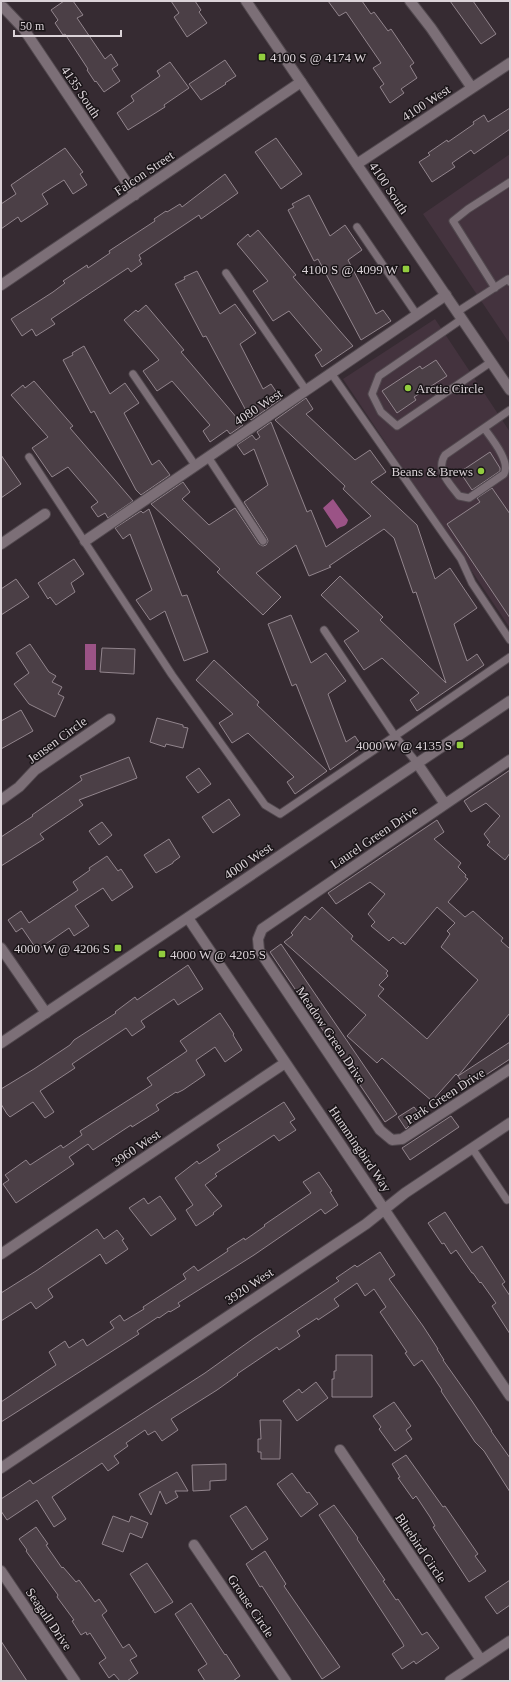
<svg xmlns="http://www.w3.org/2000/svg" width="511" height="1682" font-family="'Times New Roman',serif">
	<style>
		.built { fill: #44333e }
		.water { fill: #9b5386 }
		.building { fill: #4b3f46; stroke: #92858d }
		.lines { fill: none; stroke-linecap: round; stroke-linejoin: round }
		.lane-casing { stroke: #52494f; stroke-width: 9 }
		.street-casing { stroke: #52494f; stroke-width: 12 }
		.secondary-casing { stroke: #52494f; stroke-width: 12 }
		.lane { stroke: #7c6f77; stroke-width: 7 }
		.street { stroke: #7c6f77; stroke-width: 10 }
		.secondary { stroke: #7c6f77; stroke-width: 10 }
		.poi-dot { fill: #92cd3f; stroke: #1a1518; stroke-width: 1.5 }
		.labels { text-anchor: middle; dominant-baseline: central; stroke-width: 3; stroke-linejoin: round; paint-order: stroke }
		.poi-label { font-size: 13px; fill: #dbd3d8; stroke: #1a1518; text-anchor: end }
		.street-label { font-size: 13px; fill: #dbd3d8; stroke: #1a1518 }
	</style>
	<rect width="100%" height="100%" fill="#362b32"/>
	<!-- built -->
	<path class="built" d="M510 154V344L423 214Z
		M435 319 510 432V628L343 379Z"/>
	<!-- water -->
	<path class="water" d="M333 499 348 520C346 528 343 525 337 529L323 508Z
		M85 644H96V670H85Z"/>
	<!-- building -->
	<path class="building" d="M64 1H73L83 15 77 18 105 59 111 54 118 65 112 69 120 81 104 92 96 81 95 82 87 70 88 69 65 34 63 35 55 23 58 20 51 10Z
		M171 1H195L201 10 199 12 207 23 187 37 174 17 179 13Z
		M328 1H362L371 14 374 12 388 31 391 29 414 63 410 66 417 78 401 89 404 93 390 103 380 87 384 84 373 68 381 63 346 12 339 16Z
		M450 1H473L496 34 481 44Z
		M225 60 236 76 225 83 226 84 201 100 189 84Z
		M170 62 189 88 164 105 165 107 128 130 117 113 134 101 131 96 160 76 157 71Z
		M510 108V129L474 154 471 150 452 163 455 167 432 182 419 162 430 155 428 153 447 140 448 142 474 124 473 122 484 115 488 122Z
		M276 138 302 174 281 189 255 152Z
		M65 148 83 172 80 174 87 185 73 194 64 180 42 194 48 204 21 222 18 217 1 229V204L16 194 11 185Z
		M225 174 238 193 201 219 199 215 139 255 141 259 139 260 142 264 131 272 128 268 51 319 55 324 36 336 32 329 22 336 11 319 53 292 65 283 63 281 87 265 88 268 110 253 109 251 155 221 154 219 166 211 167 212 180 204 182 207Z
		M309 195 330 236 345 225 362 250 348 260 376 314 383 310 391 321 361 340 318 259 314 261 288 210 294 207 292 204Z
		M258 230 296 275 293 277 353 346 322 367 315 355 322 350 289 311 273 321 253 291 268 281 237 244 248 234 250 237Z
		M197 271 220 314 235 304 256 333 240 344 263 389 271 384 281 399 251 420 206 336 203 337 175 284 185 279 184 277Z
		M146 305 184 350 181 352 243 425 230 434 227 430 210 442 203 431 210 425 172 381 157 391 143 371 159 360 124 320 136 310 138 312Z
		M84 346 110 394 125 383 139 403 124 413 152 465 159 460 170 475 141 495 136 490 94 411 91 413 63 360 73 355 72 353Z
		M436 360 447 376 414 397 416 400 397 413 382 391 420 366 422 369Z
		M34 381 73 426 70 428 133 501 108 518 105 513 98 517 91 507 98 502 68 467 52 477 32 448 48 437 11 395 23 385 25 388Z
		M306 398 313 409 306 414 355 460 370 450 386 472 371 482 417 525 435 579 450 568 477 608 454 624 467 661 477 654 484 665 417 711 410 700 419 693 382 658 364 670 344 641 359 631 321 595 340 576 383 617 380 620 446 683 416 592 413 593 394 538 384 529 329 566 331 567 309 576 296 545 256 573 281 597 263 615 217 572 220 569 151 504 183 482 190 492 182 499 209 525 235 508 259 544 263 546 266 545 268 541 267 538 244 502 268 485 254 449 244 455 237 445 252 435 256 440 260 437 257 432 271 422 307 512 311 510 326 547 371 516 343 489 345 486 275 420Z
		M490 452 500 468V471L472 490 460 472Z
		M1 455 21 484 1 498Z
		M492 488 510 514V618L447 524 480 502 477 498Z
		M149 509 182 596 187 595 208 652 184 661 165 611 150 620 136 600 152 590 130 534 123 539 115 528 141 511 143 513Z
		M74 559 84 574 71 583 75 592 56 605 50 597 48 599 38 583Z
		M16 579 29 597 1 615V589Z
		M291 615 311 663 326 653 346 681 328 694 346 742 355 736 362 747 330 770 296 684 292 686 268 624Z
		M30 644 49 672 56 676 52 682 62 687 58 694 64 697 55 717 29 704 14 684 29 673 16 653Z
		M102 648 135 649 134 674 100 672Z
		M214 660 259 702 257 705 327 771 295 794 287 782 294 777 248 733 232 743 219 723 233 714 196 680Z
		M21 710 33 731 1 749V721Z
		M157 718 183 725V727L188 728 183 748 166 744 165 747 150 742Z
		M129 757 137 778 79 800 83 805 40 834 44 839 1 866V837L33 816 32 815 82 780 80 776Z
		M199 768 211 784 198 793 186 777Z
		M510 770V853L505 860 487 845 490 842 484 834 500 816 486 803 471 812 464 801Z
		M229 799 240 815 213 833 202 817Z
		M437 820 444 832 434 839 461 863 458 867 466 875 465 877 468 879 448 902 465 917 473 911 503 938 501 941 510 949V1013L458 1076 456 1074 432 1101 382 1058 377 1063 347 1036 366 1015 284 942 293 935 291 933 305 916 310 920 322 907 353 936 351 939 388 971 386 973 388 976 379 985 384 989 378 996 427 1039 478 980 441 947 450 934 447 931 455 923 437 907 405 945 403 942 401 944 393 937 389 941 371 926 375 922 368 914 385 894 370 882 336 904 328 893Z
		M102 822 112 835 99 845 89 831Z
		M169 839 180 857 173 862V863L156 873 144 855Z
		M107 856 118 871 121 869 133 887 112 901 103 888 75 906 89 926 74 936 69 928 37 950 22 928 16 932 8 920 21 911 29 923 78 890 73 882 90 870 89 868Z
		M281 944 397 1114 385 1122 270 952Z
		M188 965 203 989 178 1005 174 999 141 1021 145 1027 132 1036 126 1028 72 1064 75 1068 40 1091 54 1112 45 1118 33 1102 10 1117 7 1114 1 1104V1089L34 1069 70 1045 74 1040 116 1013 115 1012 135 997 137 1000Z
		M220 1013 234 1034 233 1035 242 1050 225 1062 215 1047 196 1060 205 1075 183 1090 177 1093 176 1092 156 1105 159 1110 132 1127 131 1125 93 1150 88 1144 69 1157 74 1164 16 1203 3 1184 9 1180 5 1175 26 1160 30 1165 61 1145 63 1148 82 1135 80 1131 152 1085 147 1078 187 1051 180 1041Z
		M510 1042V1059L466 1088 458 1076Z
		M284 1102 295 1119 290 1122 296 1130 279 1141 274 1135 215 1174 217 1176 205 1185 222 1206 213 1213 214 1214 196 1226 186 1210 193 1205 175 1178 197 1161 199 1164 220 1150 217 1145Z
		M414 1107 420 1115 406 1129 398 1117Z
		M451 1116 459 1127 410 1160 402 1148Z
		M319 1172 332 1191 330 1192 338 1205 325 1214 321 1209 254 1255 178 1303 180 1306 170 1312 169 1311 159 1318 158 1317 137 1331 139 1334 1 1422V1402L56 1365 49 1352 65 1341 69 1348 83 1339 87 1346 114 1328 110 1322 120 1315 124 1321 144 1309 143 1307 186 1279 183 1274 194 1266 198 1271 228 1251 227 1249 244 1238 245 1240 265 1226 264 1225 311 1193 303 1182Z
		M160 1196 176 1219 151 1236 129 1208 144 1198 148 1204Z
		M445 1212 472 1253 482 1246 505 1282 502 1284 510 1296V1334L492 1306 496 1303 481 1282 480 1283 473 1273H472L456 1250 451 1254 444 1243 442 1244 428 1223Z
		M97 1229 104 1239 117 1230 124 1239 122 1240 128 1249 106 1264 100 1254 99 1255 48 1289 53 1297 36 1309 31 1302 1 1321V1293L36 1271Z
		M380 1252 395 1275 389 1279 423 1326 438 1349H437L444 1360H443L472 1401 492 1431H491L510 1458V1492L484 1451 475 1442 441 1391 442 1390 422 1360 414 1366 405 1353 407 1352 380 1312 386 1307 374 1289 365 1296 357 1283 334 1299 339 1306 318 1320 317 1318 297 1331 300 1336 279 1350 277 1347 237 1374 238 1375 217 1390 171 1419 178 1430 162 1441 155 1431 148 1435 145 1430 126 1443 128 1446 114 1456 119 1463 108 1471 102 1463 52 1497 66 1519 54 1527 37 1500 7 1520 1 1511V1499L30 1480 33 1484 205 1373 254 1338 339 1281 336 1278 355 1265 357 1267Z
		M336 1355H372V1397H332V1379H334V1371H336Z
		M316 1382 328 1398 297 1421 283 1401 299 1389 302 1393Z
		M394 1402 411 1426 406 1430 412 1439 395 1451 379 1429 381 1427 373 1416Z
		M260 1420H281L280 1459H261V1452H258V1439H261Z
		M406 1455 443 1507 445 1506 478 1554 475 1556 486 1571 469 1582 433 1527 435 1526 430 1517 416 1496 413 1499 398 1478 400 1477 392 1464Z
		M226 1464V1480L210 1481V1490L193 1491 192 1465Z
		M177 1472 188 1491H175L178 1497 166 1504 160 1491 151 1515 139 1494Z
		M292 1473 307 1493 309 1492 318 1504 301 1517 277 1484Z
		M334 1505 358 1538 357 1539 385 1580 383 1581 396 1600 398 1599 422 1635 427 1632 439 1648 416 1664 414 1661 402 1669 392 1654 404 1646 402 1642 319 1515Z
		M246 1506 268 1539 252 1550 230 1516Z
		M113 1516 129 1522 131 1516 148 1523 142 1538 130 1533 123 1552 102 1544Z
		M36 1527 48 1544 46 1545 62 1568 63 1567 76 1582 79 1580 95 1602 99 1599 107 1611 102 1615 123 1648 129 1644 137 1656 130 1660 138 1673 127 1681H120L114 1674 109 1678 99 1663 106 1658 90 1633 87 1635 86 1632 81 1635 72 1621 74 1620 57 1597 58 1595 26 1551 27 1550 19 1539Z
		M265 1551 286 1584 284 1586 340 1667 322 1679 262 1586 260 1587 246 1564Z
		M147 1563 173 1602 155 1613 130 1574Z
		M510 1580V1605L497 1614 485 1597Z
		M191 1603 225 1655 226 1654 240 1676 233 1681H205L198 1670 207 1664 175 1614Z
		M1 1641 27 1681H1Z"/>
	<g class="lines">
		<defs>
			<path id="lane" d="M357 227 417 315
				M226 273 306 390
				M495 288 453 221 468 209 510 182
				M457 312 508 279 510 282
				M462 319 379 376 372 394 381 412 397 426 491 362
				M331 373 461 559 472 583 510 640
				M133 374 195 465
				M484 428C492 439 511 462 504 474L469 498 459 496C450 484 435 470 445 455L510 410
				M29 457 172 675 265 805 280 814 395 736 324 630
				M208 457 263 541
				M417 763 395 736 510 657
				M472 1148 507 1200"/>
			<path id="street" d="M410 1 431 28 472 88
				M1 8 3 7 23 28 135 195
				M357 164 510 63
				M1 285 301 82
				M85 541 446 295
				M1 544 45 514
				M510 760 262 929 258 939 259 950 380 1130 392 1140 402 1139 510 1069
				M417 763 445 804
				M1 800 19 787 35 770 110 719
				M188 918 510 1396
				M1 948 46 1013
				M1 1254 285 1063
				M340 1450 481 1660
				M1 1468 366 1224 405 1193 510 1123
				M194 1545 286 1681
				M1 1571 75 1681
				M450 1681 510 1641"/>
			<path id="secondary" d="M246 1 510 390
				M1 1043 510 701"/>
		</defs>
		<!-- lane casing -->
		<use href="#lane" class="lane-casing"/>
		<!-- street casing -->
		<use href="#street" class="street-casing"/>
		<!-- secondary casing -->
		<use href="#secondary" class="secondary-casing"/>
		<!-- lane -->
		<use href="#lane" class="lane"/>
		<!-- street -->
		<use href="#street" class="street"/>
		<!-- secondary -->
		<use href="#secondary" class="secondary"/>
	</g>
	<!-- markers -->
	<g class="poi-dot">
		<rect x="258" y="53" width="8" height="8" rx="2"/>
		<rect x="402" y="265" width="8" height="8" rx="2"/>
		<circle cx="408" cy="388" r="4"/>
		<circle cx="481" cy="471" r="4"/>
		<rect x="456" y="741" width="8" height="8" rx="2"/>
		<rect x="114" y="944" width="8" height="8" rx="2"/>
		<rect x="158" y="950" width="8" height="8" rx="2"/>
	</g>
	<g class="labels">
		<!-- poi labels -->
		<g class="poi-label">
			<text x="270" y="57" text-anchor="start">4100 S @ 4174 W</text>
			<text x="398" y="269">4100 S @ 4099 W</text>
			<text x="416" y="388" text-anchor="start">Arctic Circle</text>
			<text x="473" y="471">Beans &amp; Brews</text>
			<text x="452" y="745">4000 W @ 4135 S</text>
			<text x="110" y="948">4000 W @ 4206 S</text>
			<text x="170" y="954" text-anchor="start">4000 W @ 4205 S</text>
		</g>
		<!-- street labels -->
		<g class="street-label">
			<text transform="translate(81 92) rotate(56)">4135 South</text>
			<text transform="translate(426 103) rotate(-33)">4100 West</text>
			<text transform="translate(144 173) rotate(-34)">Falcon Street</text>
			<text transform="translate(389 188) rotate(56)">4100 South</text>
			<text transform="translate(258 407) rotate(-34)">4080 West</text>
			<text transform="translate(57 740) rotate(-36)">Jensen Circle</text>
			<text transform="translate(374 837) rotate(-34)">Laurel Green Drive</text>
			<text transform="translate(248 861) rotate(-34)">4000 West</text>
			<text transform="translate(331 1035) rotate(56)">Meadow Green Drive</text>
			<text transform="translate(445 1096) rotate(-33)">Park Green Drive</text>
			<text transform="translate(136 1148) rotate(-34)">3960 West</text>
			<text transform="translate(360 1149) rotate(56)">Hummingbird Way</text>
			<text transform="translate(249 1286) rotate(-34)">3920 West</text>
			<text transform="translate(421 1548) rotate(56)">Bluebird Circle</text>
			<text transform="translate(251 1606) rotate(56)">Grouse Circle</text>
			<text transform="translate(49 1619) rotate(56)">Seagull Drive</text>
		</g>
	</g>
	<!-- border -->
	<rect width="511" height="1682" fill="none" stroke="#dbd3d8" stroke-width="4"/>
	<!-- scale -->
	<path d="M14 30v6h107v-6" fill="none" stroke="#dbd3d8" stroke-width="2"/>
	<text x="20" y="30" font-size="12" fill="#dbd3d8" stroke="#1a1518" stroke-width="3" paint-order="stroke">50 m</text>
</svg>
